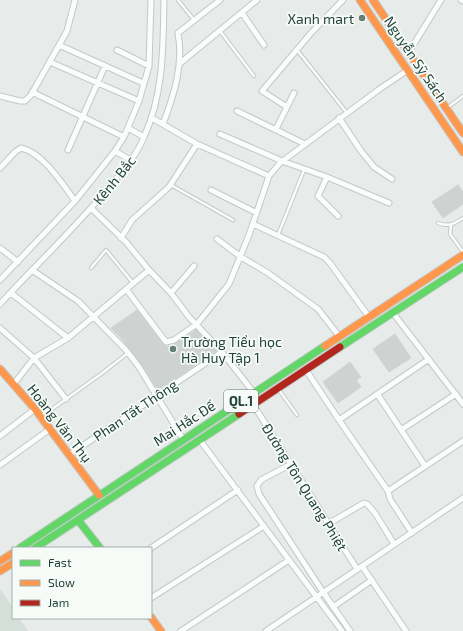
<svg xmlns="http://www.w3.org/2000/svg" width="463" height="631" font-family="'Exo 2',sans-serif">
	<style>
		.built { fill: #d4dfda }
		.building { fill: #ced3d1; stroke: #cfd5d3 }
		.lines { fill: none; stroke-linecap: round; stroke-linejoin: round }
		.lane-casing { stroke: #c4c9c7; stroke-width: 4.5 }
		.street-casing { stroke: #c4c9c7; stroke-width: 7 }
		.fast-casing { stroke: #c2cac7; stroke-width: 9 }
		.slow-casing { stroke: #c2cac7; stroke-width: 9 }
		.jam-casing { stroke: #c2cac7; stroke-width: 9 }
		.lane { stroke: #fbfcfc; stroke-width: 2.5 }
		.street { stroke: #fbfcfc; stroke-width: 5 }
		.fast { stroke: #63d668; stroke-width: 7 }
		.slow { stroke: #ff974d; stroke-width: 7 }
		.jam { stroke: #b3261e; stroke-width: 7 }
		.poi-dot { fill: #677e77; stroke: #f6fbf8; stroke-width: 1.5 }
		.labels { text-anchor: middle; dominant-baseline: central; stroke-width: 3.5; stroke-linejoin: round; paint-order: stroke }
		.shield { fill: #f6fbf8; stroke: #627a72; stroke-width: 1 }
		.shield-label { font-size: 13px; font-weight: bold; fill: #224339 }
		.poi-label { font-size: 14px; fill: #224339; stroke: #f6fbf8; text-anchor: end }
		.street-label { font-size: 14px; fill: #224339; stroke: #f6fbf8 }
	</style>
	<rect width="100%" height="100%" fill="#e7ecea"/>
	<!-- built -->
	<path class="built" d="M1 590 13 608V618H19L28 631H0V591Z"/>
	<!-- building -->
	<path class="building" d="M458 185 463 192V204L443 218 432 202Z
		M137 310 163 344 167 347 176 343 196 330 216 351 158 390 142 365 122 339 111 328Z
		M395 334 411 358 389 372 373 349Z
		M350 362 361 377 356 380 361 387 338 403 323 382Z"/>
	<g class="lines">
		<defs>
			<path id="lane" d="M178 0 194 20
				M220 31 254 76
				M297 50 347 113
				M447 108 463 96
				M171 185 233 220
				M438 223C448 227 454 224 463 218
				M451 225 450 234 463 252
				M278 235 304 170
				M91 268 106 250 133 283
				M279 390 297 415
				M41 415 48 412 101 374 128 353"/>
			<path id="street" d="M461 0 463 1
				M242 13 264 45
				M59 45 143 83
				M117 50 149 66
				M409 52 441 0
				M50 62 139 101
				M179 64 257 0
				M32 92 124 137
				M0 96 20 101H25L31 95 67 31 75 0
				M287 107 262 91 311 33 343 0
				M237 111 305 144
				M152 118 197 144 269 176
				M339 118 361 151 374 167 392 179
				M163 124C174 95 184 64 178 33L220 0
				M128 128 144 137
				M276 129 294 93
				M220 134 282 161 327 177 389 203
				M68 150 105 66
				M115 151 132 161
				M0 168 15 152 21 148C43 153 62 183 75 201
				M327 177 318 196 338 216
				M211 190 257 213
				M91 208 126 242 149 270 171 293 189 317 222 352 254 393
				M253 224 324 257 330 263 369 317
				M121 238 132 220 169 187 197 144
				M217 239 241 257 268 273 318 309 339 336
				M0 248 18 262
				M32 270 78 301 126 350 139 367 183 439
				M0 280 75 201 115 151 124 137 139 101 149 66 151 0
				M126 289 166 342 174 340 197 324 229 284 249 235 269 176 280 163 381 88 408 70
				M11 293 68 338
				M171 293 194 266
				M0 304C34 267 71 232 104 193 119 175 135 159 144 137 164 93 163 47 164 0
				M393 313 463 404
				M0 328 34 358 66 399
				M306 370 339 420
				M13 385 34 358 68 338 149 270
				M378 395 425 466
				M253 404 357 569
				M401 430 456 394
				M0 436 35 409
				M199 439 342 631
				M69 455 222 352
				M291 464 261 480 257 486 259 494 323 592 350 631
				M0 465 50 429
				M388 491 463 441
				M328 524 364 503 367 504 375 513 394 544
				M412 533 390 499 388 491 339 420 429 359
				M151 548 238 490
				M362 566 406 631
				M151 598 264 526
				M333 607 372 580
				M181 631 289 560
				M266 631 463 498"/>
			<path id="fast" d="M340 347 463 267
				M78 520 100 548
				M20 548 325 346
				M35 548 239 414"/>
			<path id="slow" d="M360 0 463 152
				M373 0 463 133
				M325 346 463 255
				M0 369 35 409 99 495
				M0 561 13 553
				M0 571 13 563
				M151 617 161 631"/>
			<path id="jam" d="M239 414 340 347"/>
		</defs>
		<!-- lane casing -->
		<use href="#lane" class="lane-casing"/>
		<!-- street casing -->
		<use href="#street" class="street-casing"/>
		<!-- fast casing -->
		<use href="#fast" class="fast-casing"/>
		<!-- slow casing -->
		<use href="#slow" class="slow-casing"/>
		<!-- jam casing -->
		<use href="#jam" class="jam-casing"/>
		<!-- lane -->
		<use href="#lane" class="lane"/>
		<!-- street -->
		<use href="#street" class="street"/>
		<!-- fast -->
		<use href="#fast" class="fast"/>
		<!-- slow -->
		<use href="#slow" class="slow"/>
		<!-- jam -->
		<use href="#jam" class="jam"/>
	</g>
	<!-- markers -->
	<g class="poi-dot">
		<circle cx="362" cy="18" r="4"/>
		<circle cx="173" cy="349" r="4"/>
	</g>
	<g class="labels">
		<!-- shield labels -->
		<rect class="shield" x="224" y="390" width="34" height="22" rx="3"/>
		<g class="shield-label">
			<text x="241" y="401">QL.1</text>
		</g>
		<!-- poi labels -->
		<g class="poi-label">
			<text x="354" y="18">Xanh mart</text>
			<text x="181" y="341" text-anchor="start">Trường Tiểu học<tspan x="181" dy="16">Hà Huy Tập 1</tspan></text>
		</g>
		<!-- street labels -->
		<g class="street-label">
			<text transform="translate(416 59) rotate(56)">Nguyễn Sỹ Sách</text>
			<text transform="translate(114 180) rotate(-51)">Kênh Bắc</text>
			<text transform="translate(135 410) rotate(-34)">Phan Tất Thông</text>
			<text transform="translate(60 423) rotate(52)">Hoàng Văn Thụ</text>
			<text transform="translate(184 423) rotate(-33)">Mai Hắc Đế</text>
			<text transform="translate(305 487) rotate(58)">Đường Tôn Quang Phiệt</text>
		</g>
	</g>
	<!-- legend -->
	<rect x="12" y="547" width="140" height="72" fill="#f6fbf8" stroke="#a1b1ac"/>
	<rect x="20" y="560" width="20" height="6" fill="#63d668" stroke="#a1b1ac"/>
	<text x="48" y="567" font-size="12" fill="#224339">Fast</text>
	<rect x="20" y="580" width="20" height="6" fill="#ff974d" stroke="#a1b1ac"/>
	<text x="48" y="587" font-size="12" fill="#224339">Slow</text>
	<rect x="20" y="600" width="20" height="6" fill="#b3261e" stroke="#a1b1ac"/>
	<text x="48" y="607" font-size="12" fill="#224339">Jam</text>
</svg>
